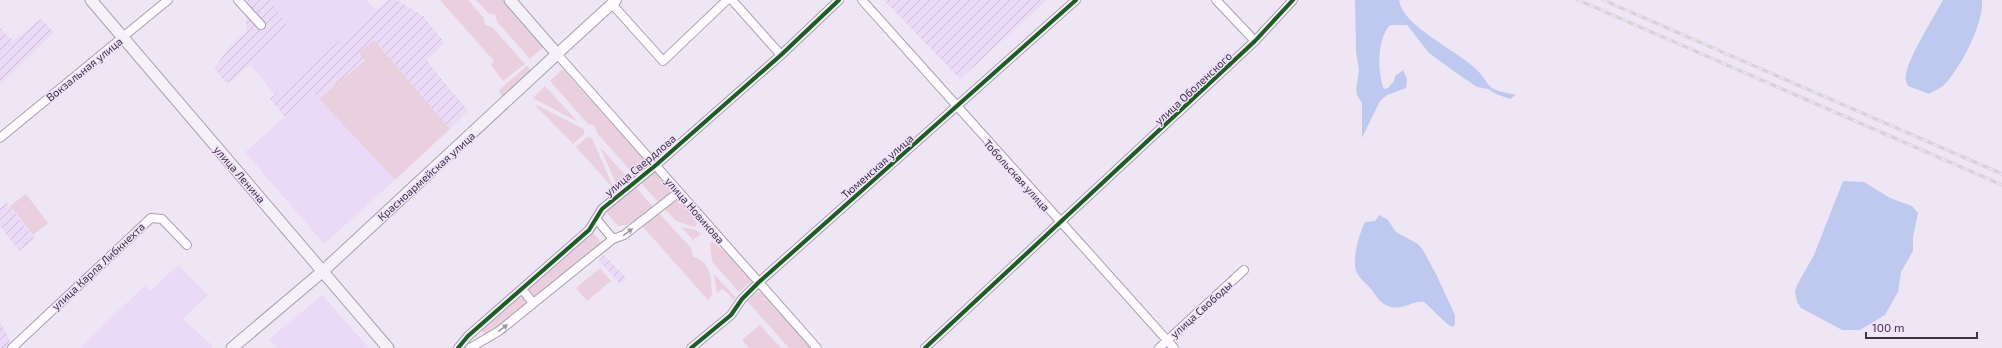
<svg xmlns="http://www.w3.org/2000/svg" width="2002" height="348" font-family="'Exo 2',sans-serif">
	<style>
		.built { fill: #ebdaf7 }
		.industrial { fill: url(#industrial-furrows) }
		.green { fill: #eacfdf }
		.water { fill: #bfc9ef }
		.lines { fill: none; stroke-linecap: round; stroke-linejoin: round }
		.minor-casing { stroke: #a7a0ac; stroke-width: 10 }
		.tertiary-casing { stroke: #a7a0ac; stroke-width: 12 }
		.secondary-casing { stroke: #a7a0ac; stroke-width: 13 }
		.minor { stroke: #fdfbfe; stroke-width: 8 }
		.tertiary { stroke: #fdfbfe; stroke-width: 10 }
		.secondary { stroke: #f4f2f8; stroke-width: 11 }
		.rail-casing { stroke: #d6d4d8; stroke-width: 3.5 }
		.rail { stroke: #f0e0fb; stroke-width: 2; stroke-dasharray: 6; stroke-linecap: butt }
		.cycleway-casing { stroke: #f0e0fb; stroke-width: 6 }
		.cycleway { stroke: #1b5e20; stroke-width: 4 }
		.oneway { fill: #9c98a0 }
		.labels { text-anchor: middle; dominant-baseline: central; stroke-width: 3; stroke-linejoin: round; paint-order: stroke }
		.street-label { font-size: 11px; fill: #3c3542; stroke: #f0e0fb }
	</style>
	<defs>
		<pattern id="industrial-furrows" width="10" height="10" patternUnits="userSpaceOnUse"><rect width="10" height="10" fill="#ebdaf7"/><path d="M-1 1l2-2M0 10L10 0M9 11l2-2" fill="none" stroke="#cabcd5"/></pattern>
	</defs>
	<rect width="100%" height="100%" fill="#efe6f5"/>
	<!-- built -->
	<path class="built" d="M270 0H367L376 10 275 95 250 64 290 29Z
		M313 92 395 180 324 244 245 152Z
		M178 265 208 295 183 319 213 346 211 348H80L145 285 150 291Z
		M322 295 369 348H278L269 339Z"/>
	<!-- industrial -->
	<path class="industrial" d="M247 0H270L290 29 232 81 226 83 214 68 234 42 246 32Z
		M388 0H397L423 16 445 43 426 60 468 111 450 129 374 40 365 59 319 99 313 92 285 117 270 99Z
		M884 0H1047L960 79Z
		M41 19 54 32 0 85V28L13 41Z
		M7 203 35 239 19 251 0 226V208Z
		M604 255 626 278 620 284 599 261Z
		M0 322 9 338 11 348H0Z"/>
	<!-- green -->
	<path class="green" d="M440 0H468L484 18 485 25 492 27 525 64 503 81 491 65 494 61Z
		M476 0H505L545 46 530 59 497 22 495 15 488 13Z
		M374 40 450 129 395 180 319 99 365 60 359 53Z
		M527 66 532 71 502 98 499 90Z
		M563 69 647 163 634 175 597 133 595 126 588 124 550 81Z
		M545 86 578 122 533 98Z
		M534 104 584 129V134L573 144Z
		M587 137 592 138 614 189 576 147Z
		M600 147 629 179 618 188Z
		M654 170 671 190 670 194 659 203 639 181Z
		M634 185 653 207C643 216 633 225 618 226L605 211Z
		M26 194 48 223 33 235 10 206Z
		M675 197 685 205 697 224 695 227 676 221 663 207Z
		M657 211 691 248 693 257C712 262 711 279 712 295L708 300 642 226Z
		M681 227 696 230 701 234 693 240Z
		M592 232 601 242 535 298 526 288Z
		M712 241 725 252 751 281 739 292 712 262 710 244Z
		M600 268 611 281 587 301 576 288Z
		M714 274 736 298 733 300 729 294 722 289 717 293Z
		M758 292 762 293 812 348H789L747 301Z
		M520 294 528 303 486 336 481 329Z
		M760 325 781 348H749L742 340Z"/>
	<!-- water -->
	<path class="water" d="M1355 0H1399C1402 26 1458 51 1476 69 1482 74 1486 83 1492 88 1498 92 1509 93 1516 95L1510 99 1496 94 1488 89 1477 87 1455 72 1429 53 1407 25H1390C1377 39 1377 72 1384 89L1388 88 1394 81 1395 76 1403 70 1407 79 1406 88 1387 95 1380 101 1362 138V103L1357 95 1356 90 1359 70 1356 51Z
		M1943 0H1982C1984 23 1961 67 1945 84 1941 88 1934 91 1929 94L1908 86C1906 82 1905 79 1906 74 1910 54 1933 19 1943 0Z
		M1843 181 1864 182 1890 198 1912 206 1918 213 1913 237V251L1901 272 1898 292 1885 315 1860 330H1842L1801 308 1797 302 1795 292 1797 285 1814 255Z
		M1379 215 1388 220 1396 232 1418 244 1423 250 1436 274 1455 315V325L1452 327C1448 326 1430 307 1424 302 1413 300 1404 310 1391 307 1380 304 1378 298 1371 289 1367 284 1360 279 1357 273 1351 261 1359 234 1365 222L1375 221Z"/>
	<g class="lines">
		<defs>
			<path id="minor" d="M238 0 261 25
				M732 0 781 55
				M862 0 1174 348
				M1216 0 1255 41
				M612 4 663 61 727 0
				M557 54 817 348
				M0 138 168 0
				M597 220 613 239
				M522 289 533 303
				M12 348 151 218 162 219 187 245
				M458 348 468 336 589 230 602 209 656 165 781 55 839 0
				M470 348 499 331 613 239 624 235 679 192
				M691 348 731 315 742 299 758 283 1076 0
				M925 348 1255 41 1293 0
				M1159 348 1244 270"/>
			<path id="tertiary" d="M557 54 616 0"/>
			<path id="secondary" d="M91 0 388 348
				M232 348 323 271 557 54 510 0"/>
		</defs>
		<!-- minor casing -->
		<use href="#minor" class="minor-casing"/>
		<!-- tertiary casing -->
		<use href="#tertiary" class="tertiary-casing"/>
		<!-- secondary casing -->
		<use href="#secondary" class="secondary-casing"/>
		<!-- minor -->
		<use href="#minor" class="minor"/>
		<!-- tertiary -->
		<use href="#tertiary" class="tertiary"/>
		<!-- secondary -->
		<use href="#secondary" class="secondary"/>
		<defs>
			<path id="rail" d="M1578 0 2002 185
				M1603 0 2002 174"/>
		</defs>
		<!-- rail casing -->
		<use href="#rail" class="rail-casing"/>
		<!-- rail -->
		<use href="#rail" class="rail"/>
		<defs>
			<path id="cycleway" d="M458 348 468 336 589 230 602 209 656 165 781 55 839 0
				M691 348 731 315 742 299 758 283 1076 0
				M925 348 1255 41 1293 0"/>
		</defs>
		<!-- cycleway casing -->
		<use href="#cycleway" class="cycleway-casing"/>
		<!-- cycleway -->
		<use href="#cycleway" class="cycleway"/>
	</g>
	<!-- one-way arrows -->
	<defs><path id="oneway-solid" d="M-6-.8H1V-3.2L6.5 0L1 3.2V.8H-6Z"/></defs>
	<g class="oneway">
		<use href="#oneway-solid" transform="translate(628 232) rotate(-36)"/>
		<use href="#oneway-solid" transform="translate(503 328) rotate(-38)"/>
	</g>
	<g class="labels">
		<!-- street labels -->
		<g class="street-label">
			<text transform="translate(84 69) rotate(-39)">Вокзальная улица</text>
			<text transform="translate(1193 88) rotate(-43)">улица Оболенского</text>
			<text transform="translate(640 165) rotate(-40)">улица Свердлова</text>
			<text transform="translate(877 166) rotate(-41)">Тюменская улица</text>
			<text transform="translate(240 174) rotate(49)">улица Ленина</text>
			<text transform="translate(1017 175) rotate(48)">Тобольская улица</text>
			<text transform="translate(426 176) rotate(-42)">Красноармейская улица</text>
			<text transform="translate(695 210) rotate(49)">улица Новикова</text>
			<text transform="translate(98 266) rotate(-43)">улица Карла Либкнехта</text>
			<text transform="translate(1201 309) rotate(-42)">улица Свободы</text>
		</g>
	</g>
	<!-- scale -->
	<path d="M1866 332v6h111v-6" fill="none" stroke="#3c3542" stroke-width="2"/>
	<text x="1872" y="332" font-size="12" fill="#3c3542" stroke="#f0e0fb" stroke-width="3" paint-order="stroke">100 m</text>
</svg>
